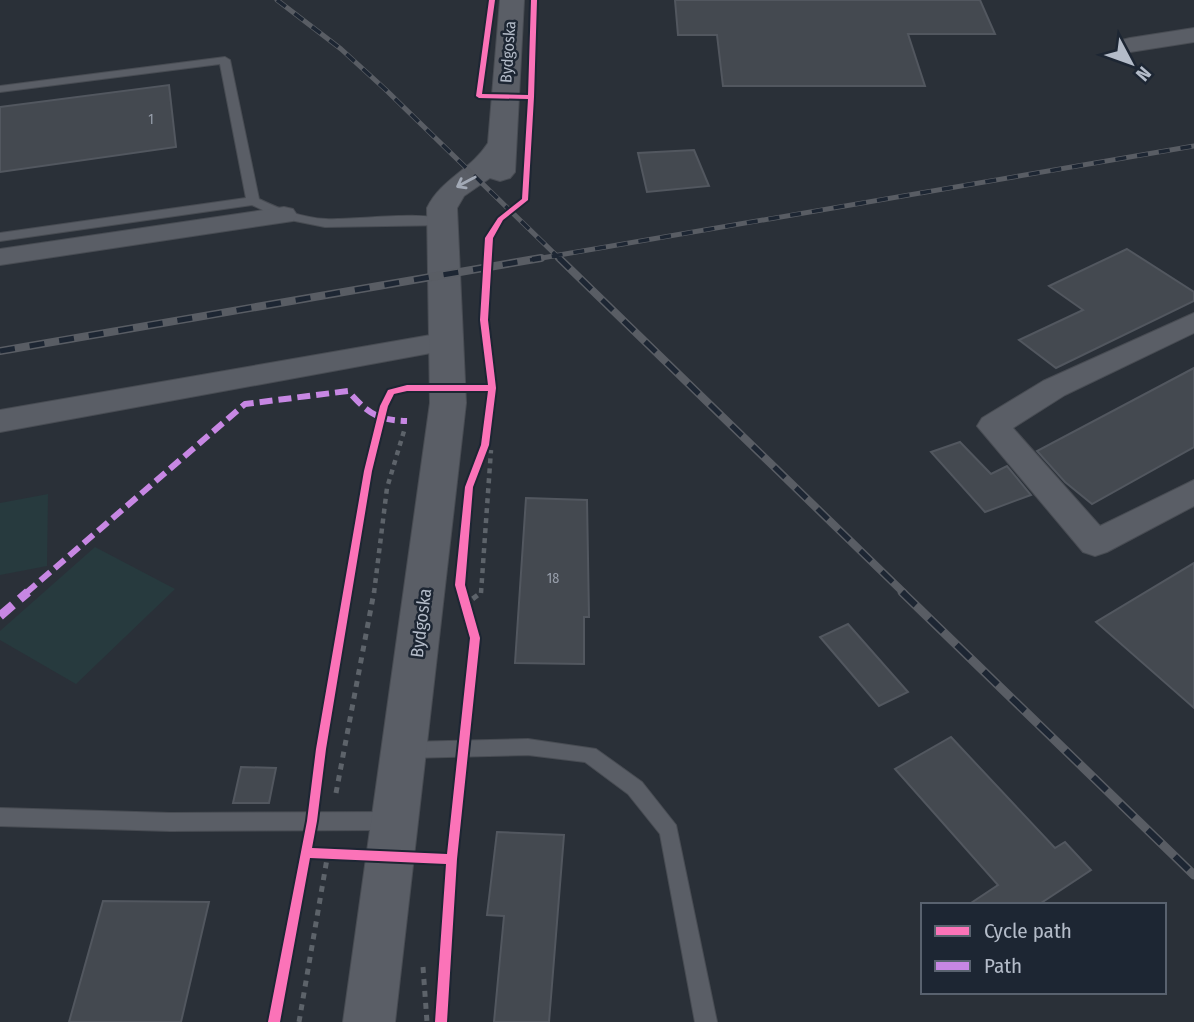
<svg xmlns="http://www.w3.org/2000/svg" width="1194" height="1022" font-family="'Fira Sans Condensed',sans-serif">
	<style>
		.green { fill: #273a3e }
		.building { fill: #444950; stroke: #52575f; stroke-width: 2 }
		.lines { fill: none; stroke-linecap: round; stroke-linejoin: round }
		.service-casing { stroke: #484c53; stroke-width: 2 }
		.minor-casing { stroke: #484c53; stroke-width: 2 }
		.tertiary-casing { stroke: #484c53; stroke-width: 2 }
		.path-far1 { stroke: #5d636a; stroke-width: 4.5; stroke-dasharray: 5 5; stroke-linecap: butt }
		.path { stroke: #5d636a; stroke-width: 5; stroke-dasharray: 6 6; stroke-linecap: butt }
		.service { fill: #5a5e66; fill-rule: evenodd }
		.minor { fill: #5a5e66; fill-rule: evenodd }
		.tertiary { fill: #5a5e66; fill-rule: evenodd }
		.rail-far2-casing { stroke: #595d64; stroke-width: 5 }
		.rail-far1-casing { stroke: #595d64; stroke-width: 8 }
		.rail-casing { stroke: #595d64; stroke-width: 9 }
		.rail-far2 { stroke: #1d2633; stroke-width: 3.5; stroke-dasharray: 11; stroke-linecap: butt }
		.rail-far1 { stroke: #1d2633; stroke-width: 5; stroke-dasharray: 15; stroke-linecap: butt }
		.rail { stroke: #1d2633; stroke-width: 6; stroke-dasharray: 19; stroke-linecap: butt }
		.quiet-far1 { stroke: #c787e3; stroke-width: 6; stroke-dasharray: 13 6; stroke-linecap: butt }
		.quiet { stroke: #c787e3; stroke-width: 9; stroke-dasharray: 17 9; stroke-linecap: butt }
		.cycleway-casing { stroke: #1d2633; stroke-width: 4 }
		.cycleway { fill: #fb73b8; fill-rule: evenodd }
		.oneway { stroke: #a2a9b5 }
		.labels { text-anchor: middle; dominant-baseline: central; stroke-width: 5; stroke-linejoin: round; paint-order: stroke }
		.number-label { font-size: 14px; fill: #989fab }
		.far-street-label { font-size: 16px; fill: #b4bcc9; stroke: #1d2633 }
		.street-label { font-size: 18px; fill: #b4bcc9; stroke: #1d2633 }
	</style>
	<rect width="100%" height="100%" fill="#2a3038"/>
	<!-- green -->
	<path class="green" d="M48 494 47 566 0 575V503Z
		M95 547 175 589 76 684 0 640V631Z"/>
	<!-- building -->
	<path class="building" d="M675 0H980L995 34H908L925 86H723L717 35H678Z
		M169 85 176 147 0 172V107Z
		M694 150 709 186 647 192 638 153Z
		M1127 249 1194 292V301L1056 368 1019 340 1083 310 1049 286Z
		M1194 368V447L1092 504 1065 482 1037 451Z
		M960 442 991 474 1007 466 1031 495 985 512 931 452Z
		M526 498 587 500 589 617H584V664L515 663Z
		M1194 563V708L1096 622Z
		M848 624 908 692 879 706 820 637Z
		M951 737 1055 848 1065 842 1091 870 1038 905H968L998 885 895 769Z
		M241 767 276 768 269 803H233Z
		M497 832 564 835 549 1022H494L504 916 487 915Z
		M103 901 209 902 181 1022H69Z"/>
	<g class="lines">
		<defs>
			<path id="service" d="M225 57 230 60 259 199C280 209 302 218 326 219 351 221 433 209 449 222L447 225 325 227 280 218 252 205 0 241V233L246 198 220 64 0 92V86Z
				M528 739 596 749 642 782 676 825 717 1022H695L660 834 628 794 585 762 528 755 407 758 400 756 398 750 400 744 407 742Z
				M0 808 170 813 393 812 400 815 403 821 400 827 393 830 170 831 0 826Z"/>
			<path id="minor" d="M1194 28V42L1130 52 1122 50 1119 45 1122 40 1130 38Z
				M284 207 293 209 297 215 293 221 0 265V249Z
				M1194 313V333L1065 395 1013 428 1100 526 1194 480V506L1107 552 1095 556 1083 552 977 426 982 418 1043 381Z
				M448 332 458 334 463 341 458 348 0 432V410Z"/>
			<path id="tertiary" d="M500 0H524L515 172 510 178 500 181 490 178 464 196 457 208 466 403 395 1022H343L430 403 427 208C441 179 471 170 488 143Z"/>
		</defs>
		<!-- service casing -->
		<use href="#service" class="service-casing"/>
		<!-- minor casing -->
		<use href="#minor" class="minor-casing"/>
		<!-- tertiary casing -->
		<use href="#tertiary" class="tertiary-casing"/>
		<!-- path-far1 -->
		<path class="path-far1" d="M374 593 387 488 404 431
			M481 593 491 450"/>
		<!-- path -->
		<path class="path" d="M463 606 482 592
			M336 793 374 592
			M423 967 427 1022
			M299 1022 329 847"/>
		<!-- service -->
		<use href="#service" class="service"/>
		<!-- minor -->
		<use href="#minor" class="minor"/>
		<!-- tertiary -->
		<use href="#tertiary" class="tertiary"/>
		<defs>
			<path id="rail-far2" d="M277 0 341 49 386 90 561 260
				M530 260 1194 146"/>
			<path id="rail-far1" d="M559 258 904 593
				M0 351 541 258"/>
			<path id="rail" d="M902 592 1194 875"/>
		</defs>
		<!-- rail-far2 casing -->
		<use href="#rail-far2" class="rail-far2-casing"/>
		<!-- rail-far1 casing -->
		<use href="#rail-far1" class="rail-far1-casing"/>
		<!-- rail casing -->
		<use href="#rail" class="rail-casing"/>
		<!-- rail-far2 -->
		<use href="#rail-far2" class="rail-far2"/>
		<!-- rail-far1 -->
		<use href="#rail-far1" class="rail-far1"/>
		<!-- rail -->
		<use href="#rail" class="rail"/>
		<!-- quiet-far1 -->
		<path class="quiet-far1" d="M26 593 245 404 348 391C368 413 376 420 407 421"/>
		<!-- quiet -->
		<path class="quiet" d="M0 616 28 592"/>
		<defs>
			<path id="cycleway" d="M489 0H495L482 94 528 95 531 0H537L534 97 528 200 503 220 493 238 488 320 496 388 489 445 473 487 465 585 480 638 457 859 447 1022H435L446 864 310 858 280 1022H268L307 821 316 749 364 471 380 406 388 390 407 385H488L480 320 485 238 498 218 522 199 528 99 479 98 476 96ZM407 391H488L481 445 465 487 455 585 470 638 447 854 312 848 317 821 326 749 372 471 388 406 394 394Z"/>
		</defs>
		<!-- cycleway casing -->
		<use href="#cycleway" class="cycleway-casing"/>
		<!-- cycleway -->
		<use href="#cycleway" class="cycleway"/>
	</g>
	<!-- one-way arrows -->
	<defs><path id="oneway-shaft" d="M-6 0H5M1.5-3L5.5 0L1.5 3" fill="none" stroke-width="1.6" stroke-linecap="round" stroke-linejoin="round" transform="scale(1.75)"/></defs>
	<use class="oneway" href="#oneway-shaft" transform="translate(466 182) rotate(152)"/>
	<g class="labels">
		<!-- number labels -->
		<g class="number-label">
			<text x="151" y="119">1</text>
			<text x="553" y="578">18</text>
		</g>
		<!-- far-street labels -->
		<g class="far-street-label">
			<text transform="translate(508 52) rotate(-86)">Bydgoska</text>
		</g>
		<!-- street labels -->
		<g class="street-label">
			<text transform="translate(421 623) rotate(-83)">Bydgoska</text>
		</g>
	</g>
	<!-- legend -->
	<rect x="921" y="903" width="245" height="91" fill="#1d2633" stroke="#59626f" stroke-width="2"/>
	<rect x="935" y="926" width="35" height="10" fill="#fb73b8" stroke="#59626f" stroke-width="2"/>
	<text x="984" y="938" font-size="21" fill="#b4bcc9">Cycle path</text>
	<rect x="935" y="961" width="35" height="10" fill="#c787e3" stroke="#59626f" stroke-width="2"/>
	<text x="984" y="973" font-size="21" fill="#b4bcc9">Path</text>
	<!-- north arrow -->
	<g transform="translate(1131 63) rotate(131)" stroke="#1d2633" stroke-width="5" paint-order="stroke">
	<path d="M0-5L12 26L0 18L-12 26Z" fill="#b4bcc9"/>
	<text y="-10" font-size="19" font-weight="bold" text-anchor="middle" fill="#b4bcc9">N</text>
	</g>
</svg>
